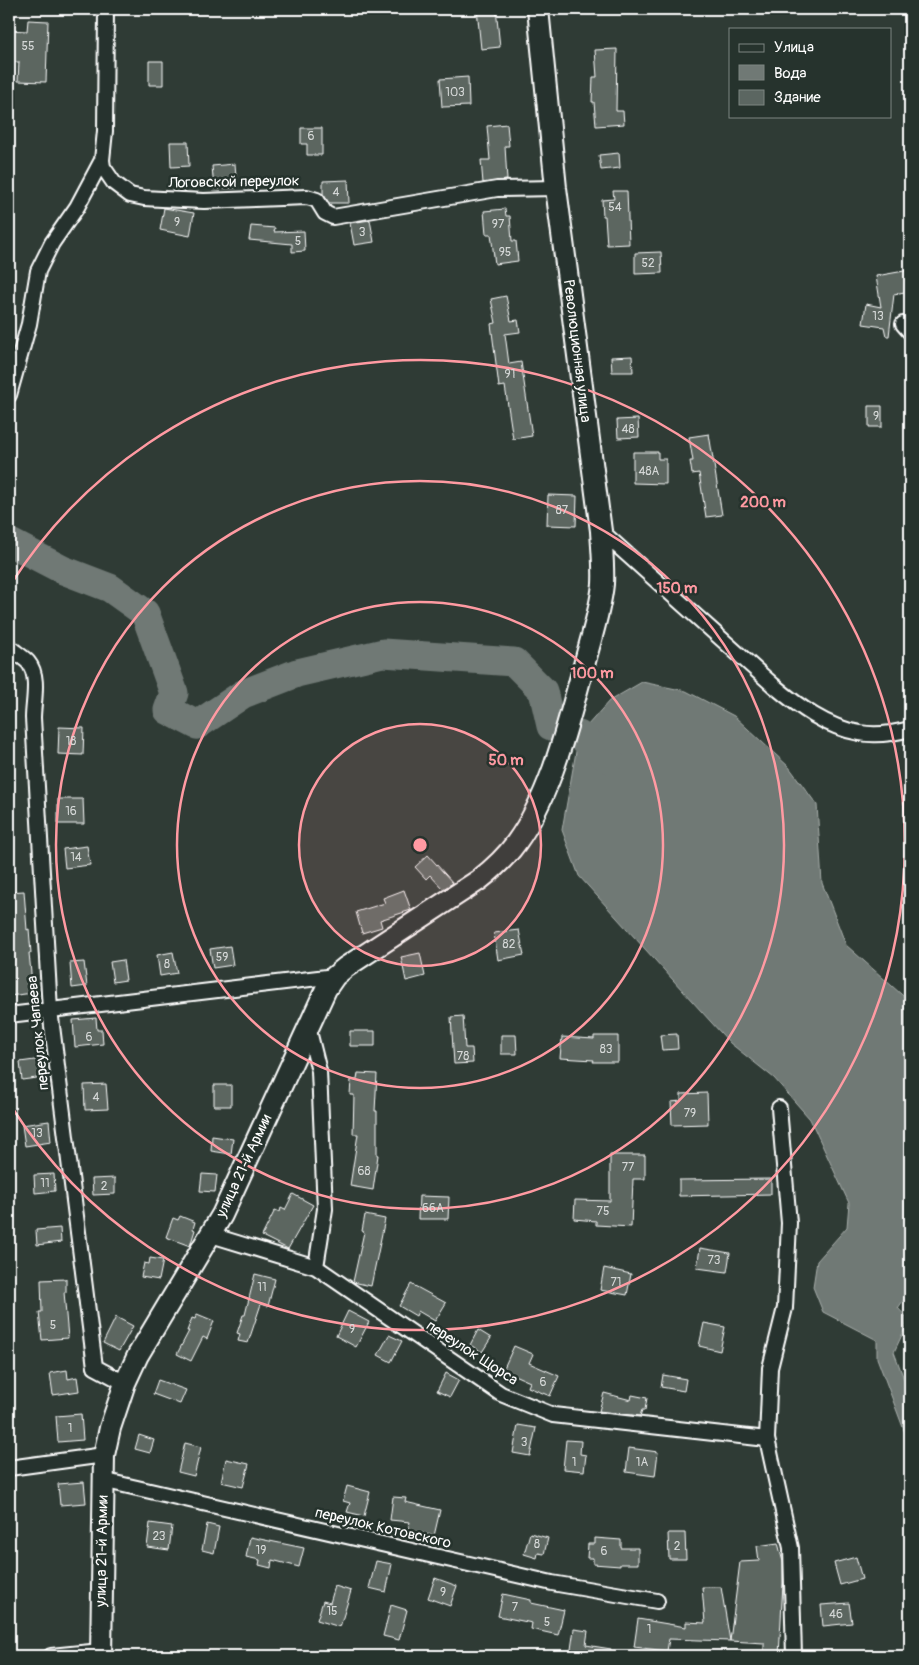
<svg xmlns="http://www.w3.org/2000/svg" width="919" height="1665" font-family="Pangolin,sans-serif">
	<style>
		.water { fill: #707975; stroke: #a9afac }
		.lines { fill: none; stroke-linecap: round; stroke-linejoin: round }
		.river { stroke: #707975; stroke-width: 29 }
		.building { fill: #5b6661; stroke: #fff }
		.minor-casing { stroke: #fff; stroke-width: 18 }
		.secondary-casing { stroke: #fff; stroke-width: 24 }
		.minor { stroke: #26332d; stroke-width: 14 }
		.secondary { stroke: #26332d; stroke-width: 20 }
		.ring { fill: none; stroke: #ff9aa2; stroke-width: 2.5 }
		.labels { text-anchor: middle; dominant-baseline: central; stroke-width: 5; stroke-linejoin: round; paint-order: stroke }
		.number-label { font-size: 12px; fill: #d6d9d8 }
		.street-label { font-size: 15px; fill: #fff; stroke: #26332d }
		.centre { fill: #ff9aa2; stroke: #26332d; stroke-width: 2.5 }
		.ring-label { font-size: 15px; text-anchor: middle; font-weight: bold; fill: #ff9aa2; stroke: #26332d; stroke-width: 5; stroke-linejoin: round; paint-order: stroke }
	</style>
	<rect width="100%" height="100%" fill="#2f3b35"/>
	<filter id="ink" filterUnits="userSpaceOnUse"><feTurbulence type="fractalNoise" baseFrequency=".02" numOctaves="2"/><feDisplacementMap in="SourceGraphic" scale="10" xChannelSelector="R" yChannelSelector="G"/><feConvolveMatrix kernelMatrix="1 2 1 2 8 2 1 2 1" color-interpolation-filters="sRGB"/></filter>
	<g filter="url(#ink)">
		<!-- water -->
		<path class="water" d="M642 682 686 691 734 716 789 767 817 805 822 883 846 945 910 1002V1291L898 1308 909 1320 894 1352 910 1395V1446L877 1358V1340L823 1312 813 1287 817 1261 847 1227 849 1203 810 1119 774 1078 730 1043 579 876 562 830 579 735 609 701Z"/>
		<g class="lines">
			<!-- river -->
			<path class="river" d="M9 542 63 570 110 588 145 613 174 693 168 710 197 725 243 694 297 673 383 653 514 662 543 691 551 726 579 735 606 757 609 759"/>
		</g>
		<!-- building -->
		<path class="building" d="M477 9H496L500 47 481 49Z
			M28 20 48 21 46 82 18 81 19 62H9V30L27 31Z
			M617 49 616 111H623L624 124 596 126 594 102H592L593 77H597L595 50Z
			M149 61H163V85H149Z
			M468 77 469 106 442 107 440 79Z
			M507 124 509 146H505L507 180 483 183 481 160H490L487 126Z
			M301 128H322V155H307V144H301Z
			M170 142H188L189 166 171 167Z
			M619 153 620 168 601 170 599 155Z
			M235 164 237 188 214 189 212 166Z
			M348 180 349 203H329L323 194V181Z
			M613 191H627L629 244 607 245 605 216H603L602 200 614 199Z
			M164 208 194 213 190 236 160 230Z
			M505 209 506 216H510L512 241H516L518 261 495 264 491 234H486L484 211Z
			M370 220 374 242 354 245 350 223Z
			M251 226 275 228 274 232 304 231 305 251 292 252V244L249 240Z
			M661 252 662 273 635 274V253Z
			M910 270V291L894 294 889 336H886L884 327 863 324 866 304 881 307 876 276Z
			M506 296 511 321 518 320 520 332 505 334 509 364 521 362 532 436 513 439 505 386 499 387 491 324 496 323 491 299Z
			M632 356 633 372H612L611 357Z
			M869 406H882V427H869Z
			M638 419 639 437 618 438 617 420Z
			M709 434 722 515 706 517 699 473 692 474 690 461H693L689 437Z
			M633 452H658V459H666V484L633 483Z
			M548 495 577 496 576 526 547 525Z
			M59 727 84 728 83 755 58 754Z
			M58 799H83L84 824H58Z
			M87 846 90 865 65 868 63 849Z
			M428 855 453 883 443 889 430 875 426 879 415 867Z
			M404 890 411 910 380 920 382 927 362 933 356 912 385 903 383 898Z
			M24 891 27 930 29 929 31 953H29L33 993 9 996V892Z
			M519 930 524 955 498 960 494 933Z
			M230 946 233 965 213 968 210 949Z
			M173 952 177 973 160 976 157 955Z
			M420 953 425 976 406 981 401 957Z
			M123 960 126 980 113 982 110 962Z
			M84 962 87 986 72 988 70 963Z
			M463 1016 465 1048H472L473 1063 454 1064 451 1017Z
			M96 1018 97 1030H102L103 1044 75 1047 73 1020Z
			M350 1031H375V1046H350Z
			M677 1034 678 1049 662 1050 660 1035Z
			M501 1035H516L517 1054H501Z
			M594 1036H618V1062H593L594 1060 560 1058 562 1037 594 1039Z
			M42 1059 44 1077 22 1080 20 1062Z
			M358 1073 377 1074 375 1111H377V1155H378L373 1190 350 1186 358 1134H353L354 1095H350L351 1080H357Z
			M106 1084 108 1109 85 1110 84 1085Z
			M214 1085H231V1106H214Z
			M707 1093 708 1124 672 1125 671 1102 681 1101V1094Z
			M49 1121 51 1142 25 1146 22 1125Z
			M212 1136 233 1139 231 1154 211 1151Z
			M610 1155H645V1179H633L631 1227 596 1225V1221L574 1219 575 1200 610 1201Z
			M54 1174 55 1191 35 1193 34 1175Z
			M202 1174 217 1175 215 1192 200 1191Z
			M115 1178V1194L93 1195 92 1179Z
			M771 1179V1194L679 1196V1180Z
			M293 1194 313 1205 288 1249 262 1236 275 1210 280 1212 281 1208 285 1210Z
			M419 1196 449 1197 448 1219H418Z
			M365 1215 385 1219 371 1286 353 1282 364 1232 362 1231Z
			M180 1216 195 1222 193 1229 195 1230 190 1246 166 1237 173 1218 178 1220Z
			M60 1228 61 1242 37 1245 36 1230Z
			M700 1248 730 1253 727 1272 697 1268Z
			M150 1258 163 1260 159 1280 141 1277 144 1263 149 1264Z
			M604 1268 631 1274 627 1295 600 1290Z
			M255 1274 275 1279 268 1306 261 1304 248 1343 238 1341 240 1334 237 1333 243 1315H245Z
			M66 1279V1292H64L68 1338 42 1340 39 1312H42L41 1280Z
			M411 1284 446 1303 435 1321 418 1311 416 1316 399 1306Z
			M348 1311 369 1322 356 1347 336 1336Z
			M197 1314 214 1321 207 1339 203 1337 191 1361 177 1354 189 1331H187L192 1318 195 1319Z
			M116 1317 133 1326 119 1351 103 1343Z
			M704 1323 725 1327 720 1351 699 1346Z
			M478 1330 491 1338 482 1352 470 1345Z
			M389 1335 402 1341 391 1362 378 1355Z
			M514 1346 533 1354 529 1363 559 1376 550 1396 528 1387 530 1382 503 1370Z
			M67 1370 68 1379 77 1377 79 1391 53 1395 50 1373Z
			M446 1373 459 1380 450 1397 437 1391Z
			M663 1375 686 1379 684 1391 661 1387Z
			M158 1380 186 1390 180 1404 153 1394Z
			M604 1393 631 1400 632 1395 647 1398 645 1410H642L640 1416 599 1411Z
			M81 1414 83 1440 58 1442 56 1416Z
			M518 1425 536 1428 530 1456 513 1453Z
			M139 1435 154 1440 150 1453 135 1449Z
			M566 1440 581 1441 580 1454 586 1455 584 1471 563 1469Z
			M185 1443 201 1447 194 1476 178 1472Z
			M629 1448 658 1452 655 1476 626 1472Z
			M226 1459 249 1464 243 1487 221 1482Z
			M84 1482 86 1503 60 1505 58 1484Z
			M347 1486 370 1492 364 1516 347 1512 350 1503 343 1501Z
			M393 1497 406 1498 405 1502 440 1510 434 1536 408 1530 410 1522 390 1520Z
			M150 1523 172 1526 169 1550 147 1547Z
			M207 1524 219 1527 214 1553 202 1550Z
			M530 1533 548 1538 544 1554 538 1553 537 1558 524 1554Z
			M668 1533H685L686 1559H669Z
			M250 1537 304 1548 299 1567 272 1560 271 1568 259 1565 260 1560 246 1557Z
			M595 1538 621 1540V1548H638V1564H620V1566L593 1564V1558H587L588 1544H595Z
			M778 1543 783 1562V1583L779 1656H764V1643L730 1641 740 1562 759 1561 757 1546Z
			M856 1557 862 1579 840 1585 834 1563Z
			M376 1561 392 1564 386 1592 369 1588Z
			M435 1578 457 1586 450 1606 428 1598Z
			M335 1586 351 1591 340 1627 317 1620 323 1601 330 1603Z
			M702 1587H721L730 1641 669 1639 667 1651 634 1647 638 1619 686 1627V1622L705 1623Z
			M503 1594 531 1600V1603L564 1610 558 1635 531 1629 532 1623 498 1616Z
			M849 1603 852 1623 823 1626 821 1605Z
			M391 1605 407 1610 399 1640 383 1636Z
			M574 1629 588 1631 586 1645 611 1649 610 1656H570Z"/>
		<g class="lines">
			<defs>
				<path id="minor" d="M106 9 105 131 102 160 103 167 114 183 130 195 144 198 162 199 204 201 307 197 317 200 325 213 333 217 497 189 556 188
					M903 324 910 332
					M9 395 29 324 38 271 52 243 77 207 102 160
					M601 531 773 685C798 706 827 728 860 733 876 736 895 733 910 729
					M9 647C15 652 23 657 28 662 40 676 33 702 33 718L50 1010 95 1367 125 1383
					M9 1015 335 976
					M308 1027 319 1071 325 1209 316 1267
					M779 1108 789 1223 785 1308 770 1368 767 1439 791 1548 794 1656
					M211 1235 316 1267 501 1394 553 1415 767 1439
					M9 1468 104 1455
					M102 1480 552 1583 657 1601
					M51 1656 101 1651"/>
				<path id="secondary" d="M101 1656 104 1455 110 1428 125 1383 138 1355 222 1215 326 989 335 976 346 967 479 880C493 869 506 857 516 843 551 795 567 726 583 669 590 641 600 613 603 584 604 567 602 549 601 531L556 188 538 9"/>
			</defs>
			<!-- minor casing -->
			<use href="#minor" class="minor-casing"/>
			<!-- secondary casing -->
			<use href="#secondary" class="secondary-casing"/>
			<!-- minor -->
			<use href="#minor" class="minor"/>
			<!-- secondary -->
			<use href="#secondary" class="secondary"/>
		</g>
	</g>
	<!-- distance rings -->
	<circle cx="420" cy="845" r="121" fill="#ff9aa2" fill-opacity=".12"/>
	<g class="ring">
		<circle cx="420" cy="845" r="121"/>
		<circle cx="420" cy="845" r="243"/>
		<circle cx="420" cy="845" r="364"/>
		<path d="M11 584A485 485 0 1 1 11 1106"/>
	</g>
	<g class="labels">
		<!-- number labels -->
		<g class="number-label">
			<text x="28" y="46">55</text>
			<text x="455" y="92">103</text>
			<text x="311" y="136">6</text>
			<text x="336" y="192">4</text>
			<text x="615" y="207">54</text>
			<text x="177" y="222">9</text>
			<text x="498" y="224">97</text>
			<text x="362" y="232">3</text>
			<text x="298" y="241">5</text>
			<text x="505" y="252">95</text>
			<text x="648" y="263">52</text>
			<text x="878" y="316">13</text>
			<text x="510" y="374">91</text>
			<text x="876" y="416">9</text>
			<text x="628" y="429">48</text>
			<text x="649" y="471">48А</text>
			<text x="562" y="510">87</text>
			<text x="71" y="741">18</text>
			<text x="71" y="811">16</text>
			<text x="76" y="857">14</text>
			<text x="509" y="944">82</text>
			<text x="222" y="957">59</text>
			<text x="167" y="964">8</text>
			<text x="89" y="1037">6</text>
			<text x="606" y="1049">83</text>
			<text x="463" y="1056">78</text>
			<text x="96" y="1097">4</text>
			<text x="690" y="1113">79</text>
			<text x="37" y="1133">13</text>
			<text x="628" y="1167">77</text>
			<text x="364" y="1171">68</text>
			<text x="45" y="1183">11</text>
			<text x="104" y="1186">2</text>
			<text x="433" y="1208">66А</text>
			<text x="603" y="1211">75</text>
			<text x="714" y="1260">73</text>
			<text x="616" y="1282">71</text>
			<text x="262" y="1287">11</text>
			<text x="53" y="1325">5</text>
			<text x="352" y="1329">9</text>
			<text x="543" y="1382">6</text>
			<text x="70" y="1428">1</text>
			<text x="524" y="1442">3</text>
			<text x="574" y="1462">1</text>
			<text x="642" y="1462">1А</text>
			<text x="159" y="1536">23</text>
			<text x="537" y="1544">8</text>
			<text x="677" y="1546">2</text>
			<text x="261" y="1550">19</text>
			<text x="604" y="1551">6</text>
			<text x="443" y="1592">9</text>
			<text x="515" y="1607">7</text>
			<text x="332" y="1611">15</text>
			<text x="836" y="1614">46</text>
			<text x="547" y="1622">5</text>
			<text x="649" y="1629">1</text>
		</g>
		<!-- street labels -->
		<g class="street-label">
			<text transform="translate(234 182) rotate(-1)">Логовской переулок</text>
			<text transform="translate(577 351) rotate(83)">Революционная улица</text>
			<text transform="translate(38 1033) rotate(-96)">переулок Чапаева</text>
			<text transform="translate(244 1166) rotate(-65)">улица 21-й Армии</text>
			<text transform="translate(472 1353) rotate(33)">переулок Щорса</text>
			<text transform="translate(383 1528) rotate(13)">переулок Котовского</text>
			<text transform="translate(102 1551) rotate(-89)">улица 21-й Армии</text>
		</g>
	</g>
	<circle cx="420" cy="845" r="8" class="centre"/>
	<g class="ring-label">
		<text x="763" y="507">200 m</text>
		<text x="677" y="593">150 m</text>
		<text x="592" y="678">100 m</text>
		<text x="506" y="765">50 m</text>
	</g>
	<!-- margin -->
	<rect width="919" height="1665" fill="none" stroke="#26332d" stroke-width="30"/>
	<rect x="15" y="15" width="889" height="1635" fill="none" stroke="#fff" stroke-width="2" filter="url(#ink)"/>
	<!-- legend -->
	<rect x="729" y="28" width="162" height="90" fill="#26332d" stroke="#7d8581"/>
	<rect x="739" y="44" width="25" height="8" fill="#26332d" stroke="#7d8581"/>
	<text x="774" y="52" font-size="15" fill="#ffffff">Улица</text>
	<rect x="739" y="65" width="25" height="15" fill="#707975" stroke="#7d8581"/>
	<text x="774" y="78" font-size="15" fill="#ffffff">Вода</text>
	<rect x="739" y="90" width="25" height="15" fill="#5b6661" stroke="#7d8581"/>
	<text x="774" y="102" font-size="15" fill="#ffffff">Здание</text>
</svg>
